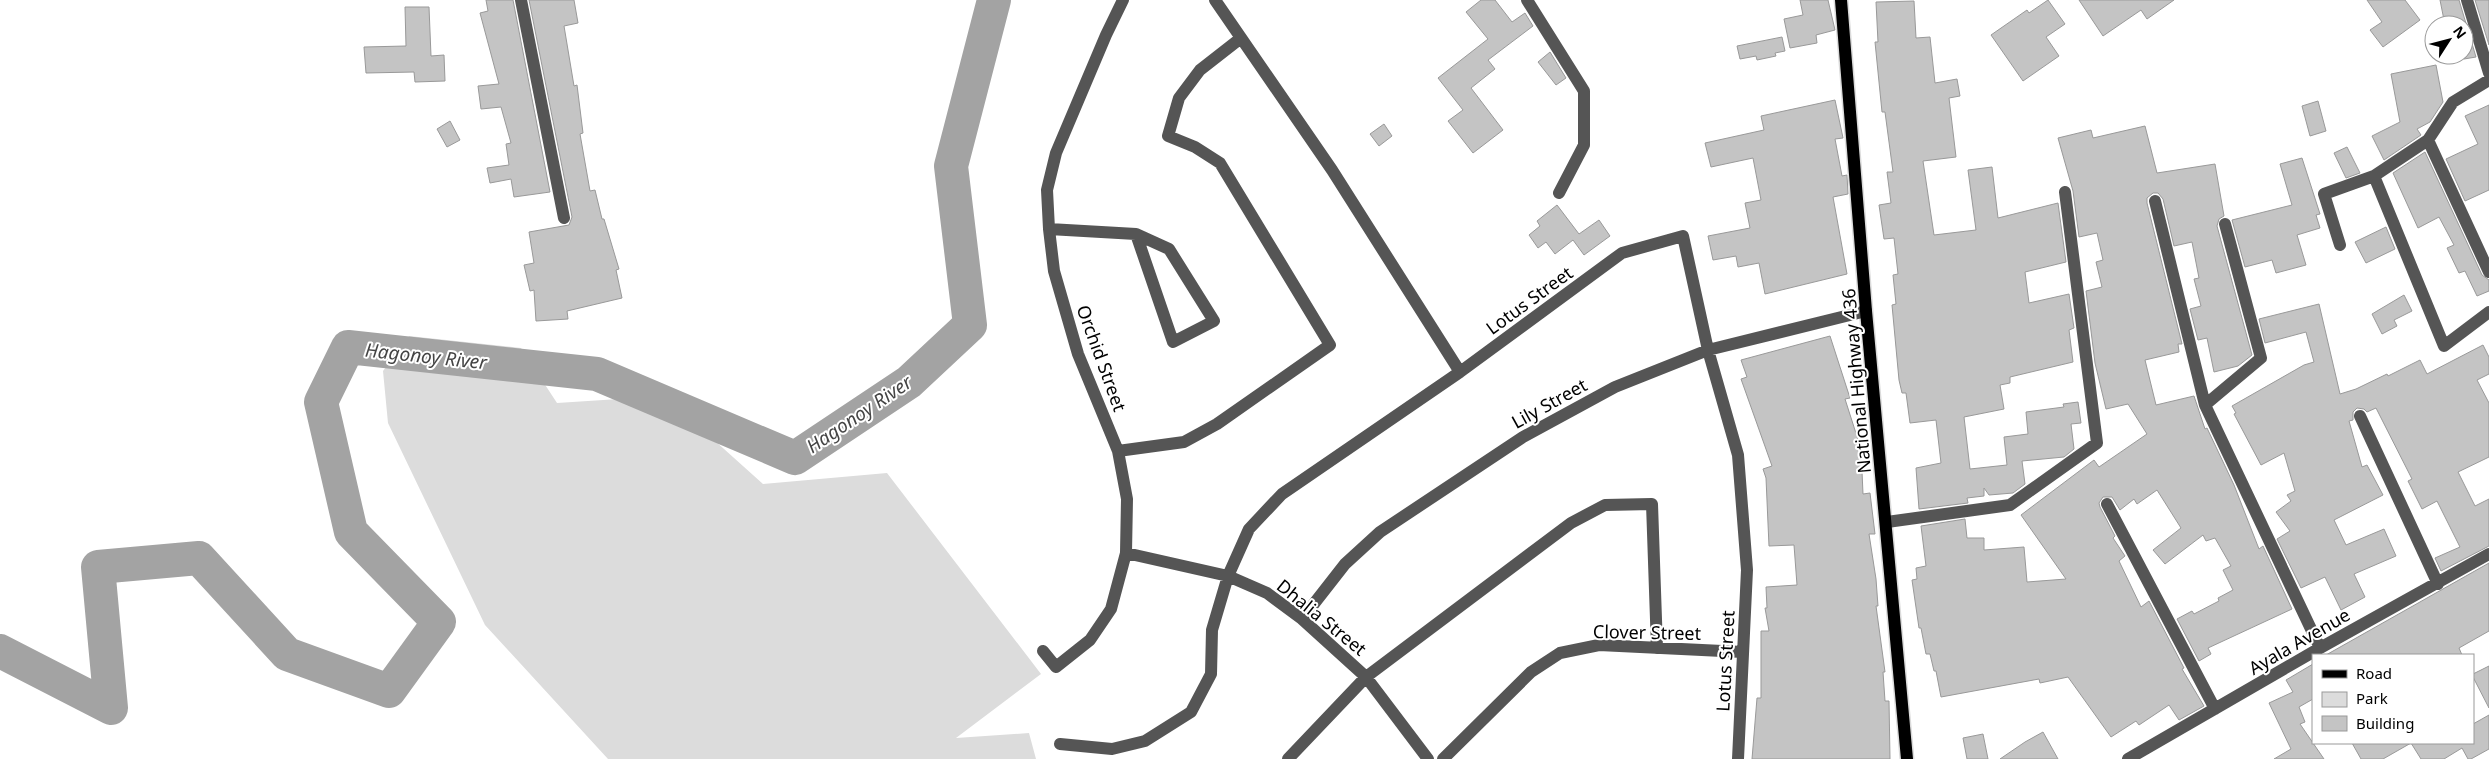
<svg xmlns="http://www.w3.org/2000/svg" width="2489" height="759" font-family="'Noto Sans',sans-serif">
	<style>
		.green { fill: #dcdcdc }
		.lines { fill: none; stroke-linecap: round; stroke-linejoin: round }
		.river { stroke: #a3a3a3; stroke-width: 34 }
		.building { fill: #c4c4c4; stroke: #999 }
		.major-casing { stroke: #dbdbdb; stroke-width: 15 }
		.minor { stroke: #555; stroke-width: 12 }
		.major { stroke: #000; stroke-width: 12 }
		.labels { text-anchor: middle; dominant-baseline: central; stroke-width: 4; stroke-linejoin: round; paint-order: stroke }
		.street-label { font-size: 18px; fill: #000; stroke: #fff }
		.water-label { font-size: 19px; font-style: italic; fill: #444; stroke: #fff }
	</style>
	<rect width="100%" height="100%" fill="#fff"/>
	<!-- green -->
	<path class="green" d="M409 336 521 348 557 403 665 396 763 484 887 473 1041 674 956 738 1029 733 1036 759H608L485 625 388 423 383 371Z"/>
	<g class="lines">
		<!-- river -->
		<path class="river" d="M0 651 111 708 98 567 199 558 287 654 389 691 439 622 351 532 321 402 348 347 597 374 795 458 909 382 970 325 951 166 994 0"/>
	</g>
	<!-- building -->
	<path class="building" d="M486 0H513L550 192 514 197 511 179 490 183 487 168 509 165 506 144 511 143 501 107 481 109 478 86 499 84 480 13 488 11Z
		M529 0H574L578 23 564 26 574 86 577 85 583 133 580 134 590 191 595 190 602 219H604L619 269 616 270 622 298 567 311 568 319 536 321 534 290 530 291 524 265 534 263 529 232 569 225 572 217Z
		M1481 0H1495L1512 22 1525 13 1533 26 1488 60 1495 69 1471 88 1503 130 1473 153 1448 121 1463 110 1438 78 1488 39 1466 12Z
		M1800 0H1828L1835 30 1816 35 1817 43 1790 48 1784 19 1803 15Z
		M2048 0 2065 24 2046 37 2059 56 2023 81 1991 35 2027 10 2029 13Z
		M2079 0H2174L2147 19 2141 10 2103 36Z
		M2367 0H2405L2420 20 2383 47 2370 30 2382 22Z
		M2440 0H2459L2476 57 2464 59V25H2445Z
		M2475 0H2489V45Z
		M1914 1 1916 38 1930 37 1935 83 1957 79 1960 96 1949 98 1956 157 1923 161 1934 235 1976 230 1968 170 1992 167 1998 218 2058 203 2066 262 2025 272 2029 303 2069 294 2074 328 2069 330 2073 362 2010 377V383L2000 385 2004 409 1964 417 1970 469 2007 465 2004 437 2028 434 2026 412 2064 407 2063 404 2078 402 2081 423 2071 424 2074 449 2064 457 2022 461 2025 484 2013 493 1989 495 1984 488V496L1967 498 1968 503 1919 509 1916 468 1941 463 1936 420 1910 423 1906 393H1902L1899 380 1892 305 1896 304 1893 275 1898 274 1894 238 1884 239 1879 205 1891 203 1887 172H1893L1885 112H1882L1875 42H1878L1876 2Z
		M405 7H429L431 56 444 55 445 81 415 82 414 72 366 73 364 47 406 46Z
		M1782 37 1785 51 1775 53 1776 56 1757 60 1756 56 1740 59 1737 46Z
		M1550 52 1566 78 1556 85 1538 62Z
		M2436 65 2443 102 2430 122 2417 129 2421 135 2384 160 2372 136 2400 122 2391 74Z
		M1835 100 1843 138 1835 139 1842 176 1847 175 1848 194 1833 197 1847 274 1765 294 1759 263 1738 267 1736 256 1713 260 1708 236 1750 228 1745 203 1761 200 1753 158 1711 167 1705 143 1764 130 1761 116Z
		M2318 101 2326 131 2310 136 2302 106Z
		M2489 105V190L2465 201 2446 159 2478 144 2465 116Z
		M450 121 460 140 447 147 437 129Z
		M1384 124 1392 136 1379 146 1370 134Z
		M2145 126 2157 173 2215 164 2224 216 2219 219 2217 226 2252 355 2238 366 2214 372 2207 338 2198 340 2190 309 2201 306 2194 279 2199 278 2192 242 2174 246 2163 199 2158 193H2153L2147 198V203L2182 344H2178L2179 352 2145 360 2156 405 2194 396 2205 429 2207 428 2234 485 2259 549 2263 546 2292 609 2208 648 2211 654 2199 661 2177 619 2192 611 2194 614 2219 601 2218 598 2233 590 2223 570 2231 566 2215 538 2206 541 2203 535 2165 564 2153 550 2181 528 2157 490 2137 504 2134 499 2120 510 2112 497H2103L2099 503 2100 507 2115 536 2113 538 2125 556 2119 561 2141 607 2149 601 2184 668 2182 669 2204 706 2179 720 2169 705 2139 725 2136 721 2111 737 2068 677 2040 683 2039 679 1941 697 1936 671H1934L1930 654H1926L1921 628H1919L1912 580 1917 579 1916 568 1926 566 1921 526 1965 519 1967 538H1984V550L2024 547 2027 582 2066 579 2021 515 2094 460 2099 467 2147 434 2128 404 2106 409 2095 363 2086 291 2102 287 2096 262 2103 260 2097 233 2079 237 2073 191 2058 138 2091 130 2093 138Z
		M2347 147 2360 173 2346 178 2334 153Z
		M2425 152 2482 275 2489 280V291L2477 296 2465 271 2459 273 2447 248 2454 245 2439 217 2418 228 2393 173Z
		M2302 158 2320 214 2316 215 2320 228 2297 235 2306 265 2276 273 2272 260 2245 267 2232 220 2292 205 2280 164Z
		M1557 205 1579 234 1599 220 1610 236 1584 255 1573 240 1555 254 1546 242 1538 248 1529 235 1540 226 1537 221Z
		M2386 227 2395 249 2366 263 2355 242Z
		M2404 295 2412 311 2394 320 2397 326 2382 334 2372 314Z
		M2319 304 2340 394 2356 389 2387 374 2388 376 2420 360 2427 374 2483 345 2489 357V374L2477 380 2489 403V457L2458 472 2475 506 2489 499V546L2441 571 2435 558 2460 547 2437 501 2422 509 2408 481 2412 479 2376 408 2367 412 2364 409 2357 408 2353 412V420L2349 421 2362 467 2367 465 2383 495 2334 520 2346 545 2384 529 2396 556 2354 574 2365 597 2341 610 2325 577 2301 588 2277 539 2290 531 2276 512 2291 501 2287 495 2295 491 2284 453 2261 465 2234 414 2236 413 2232 406 2304 365 2314 362 2306 332 2265 343 2259 319Z
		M1830 336 1850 398 1845 399 1861 449 1863 494 1870 493 1875 534H1869L1876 579 1878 606H1876L1885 672H1883L1885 701H1889L1890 759H1752L1757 698H1761V631H1769L1765 608H1767L1766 587 1797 585 1794 545 1769 546 1766 478 1763 469 1772 466 1741 379 1747 377 1741 360Z
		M2489 563V631L2459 648 2462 655H2326Z
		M2313 664V699L2299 707 2305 722 2300 724 2324 759H2274L2291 749 2269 703 2293 692 2286 680Z
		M2489 666V708L2473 677V674Z
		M2489 715V749L2471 759H2468L2462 748 2444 759H2421L2411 743 2383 759H2361L2352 743H2473V724Z
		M2043 732 2058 759H2000L2025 742Z
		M1983 734 1988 759H1967L1963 738Z"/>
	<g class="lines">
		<defs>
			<path id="major" d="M1841 0 1866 311 1907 759"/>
		</defs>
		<!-- major casing -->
		<use href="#major" class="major-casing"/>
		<!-- minor -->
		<path class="minor" d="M521 0 564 218
			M1215 0 1332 170 1460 372
			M1527 0 1584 91V145L1559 193
			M2467 0 2489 73
			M2428 140 2489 272
			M2374 176 2444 346 2489 312
			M2155 201 2205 405 2320 648
			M1049 229 1136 234 1169 249 1214 321 1173 342 1136 234
			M2340 245 2324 194 2374 176 2428 140 2453 102 2489 80
			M2205 405 2261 358 2225 224
			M2360 416 2438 584
			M1118 451 1184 442 1217 424 1330 345 1220 163 1195 147 1168 136 1179 98 1200 70 1241 38
			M2107 504 2215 709
			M1887 522 2010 505 2097 443 2065 192
			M1126 553 1228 576 1267 593 1302 619 1366 677 1428 759
			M1302 619 1345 564 1380 532 1523 437 1615 387 1708 350 1866 311
			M1043 651 1056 667 1090 640 1111 609 1126 553 1127 499 1118 451 1078 354 1054 271 1049 229 1047 190 1056 153 1106 35 1123 0
			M1060 744 1112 749 1145 741 1191 712 1211 674 1212 630 1228 576 1249 529 1282 494 1460 372 1622 253 1683 236 1708 350 1738 455 1747 570 1738 759
			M1288 759 1366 677 1571 523 1605 505 1652 504 1657 648
			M1443 759 1531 672 1560 653 1599 645 1743 652
			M2128 759 2320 648 2489 554"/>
		<!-- major -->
		<use href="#major" class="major"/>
	</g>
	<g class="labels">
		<!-- street labels -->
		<g class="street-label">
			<text transform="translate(1529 300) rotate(-36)">Lotus Street</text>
			<text transform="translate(1102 358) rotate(70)">Orchid Street</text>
			<text transform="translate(1856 381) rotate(-95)">National Highway 436</text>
			<text transform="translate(1549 403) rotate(-29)">Lily Street</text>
			<text transform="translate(1322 617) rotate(39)">Dhalia Street</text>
			<text transform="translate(1647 632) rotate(1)">Clover Street</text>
			<text transform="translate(2299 641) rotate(-30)">Ayala Avenue</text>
			<text transform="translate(1725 661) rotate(-87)">Lotus Street</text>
		</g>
		<!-- water labels -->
		<g class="water-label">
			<text transform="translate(426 356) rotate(6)">Hagonoy River</text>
			<text transform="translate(859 414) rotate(-34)">Hagonoy River</text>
		</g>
	</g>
	<!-- legend -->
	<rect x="2312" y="654" width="162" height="90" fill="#ffffff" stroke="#999999"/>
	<rect x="2322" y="670" width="25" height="8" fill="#000000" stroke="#999999"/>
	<text x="2356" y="679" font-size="15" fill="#000000">Road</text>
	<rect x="2322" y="692" width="25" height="15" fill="#dcdcdc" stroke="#999999"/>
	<text x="2356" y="704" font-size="15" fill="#000000">Park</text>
	<rect x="2322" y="716" width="25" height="15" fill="#c4c4c4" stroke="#999999"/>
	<text x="2356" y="729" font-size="15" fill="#000000">Building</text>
	<!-- north arrow -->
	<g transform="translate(2449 40) rotate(54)"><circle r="24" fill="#ffffff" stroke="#999999"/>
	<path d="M0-4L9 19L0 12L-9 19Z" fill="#000000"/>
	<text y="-8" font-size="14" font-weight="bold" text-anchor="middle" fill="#000000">N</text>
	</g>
</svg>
